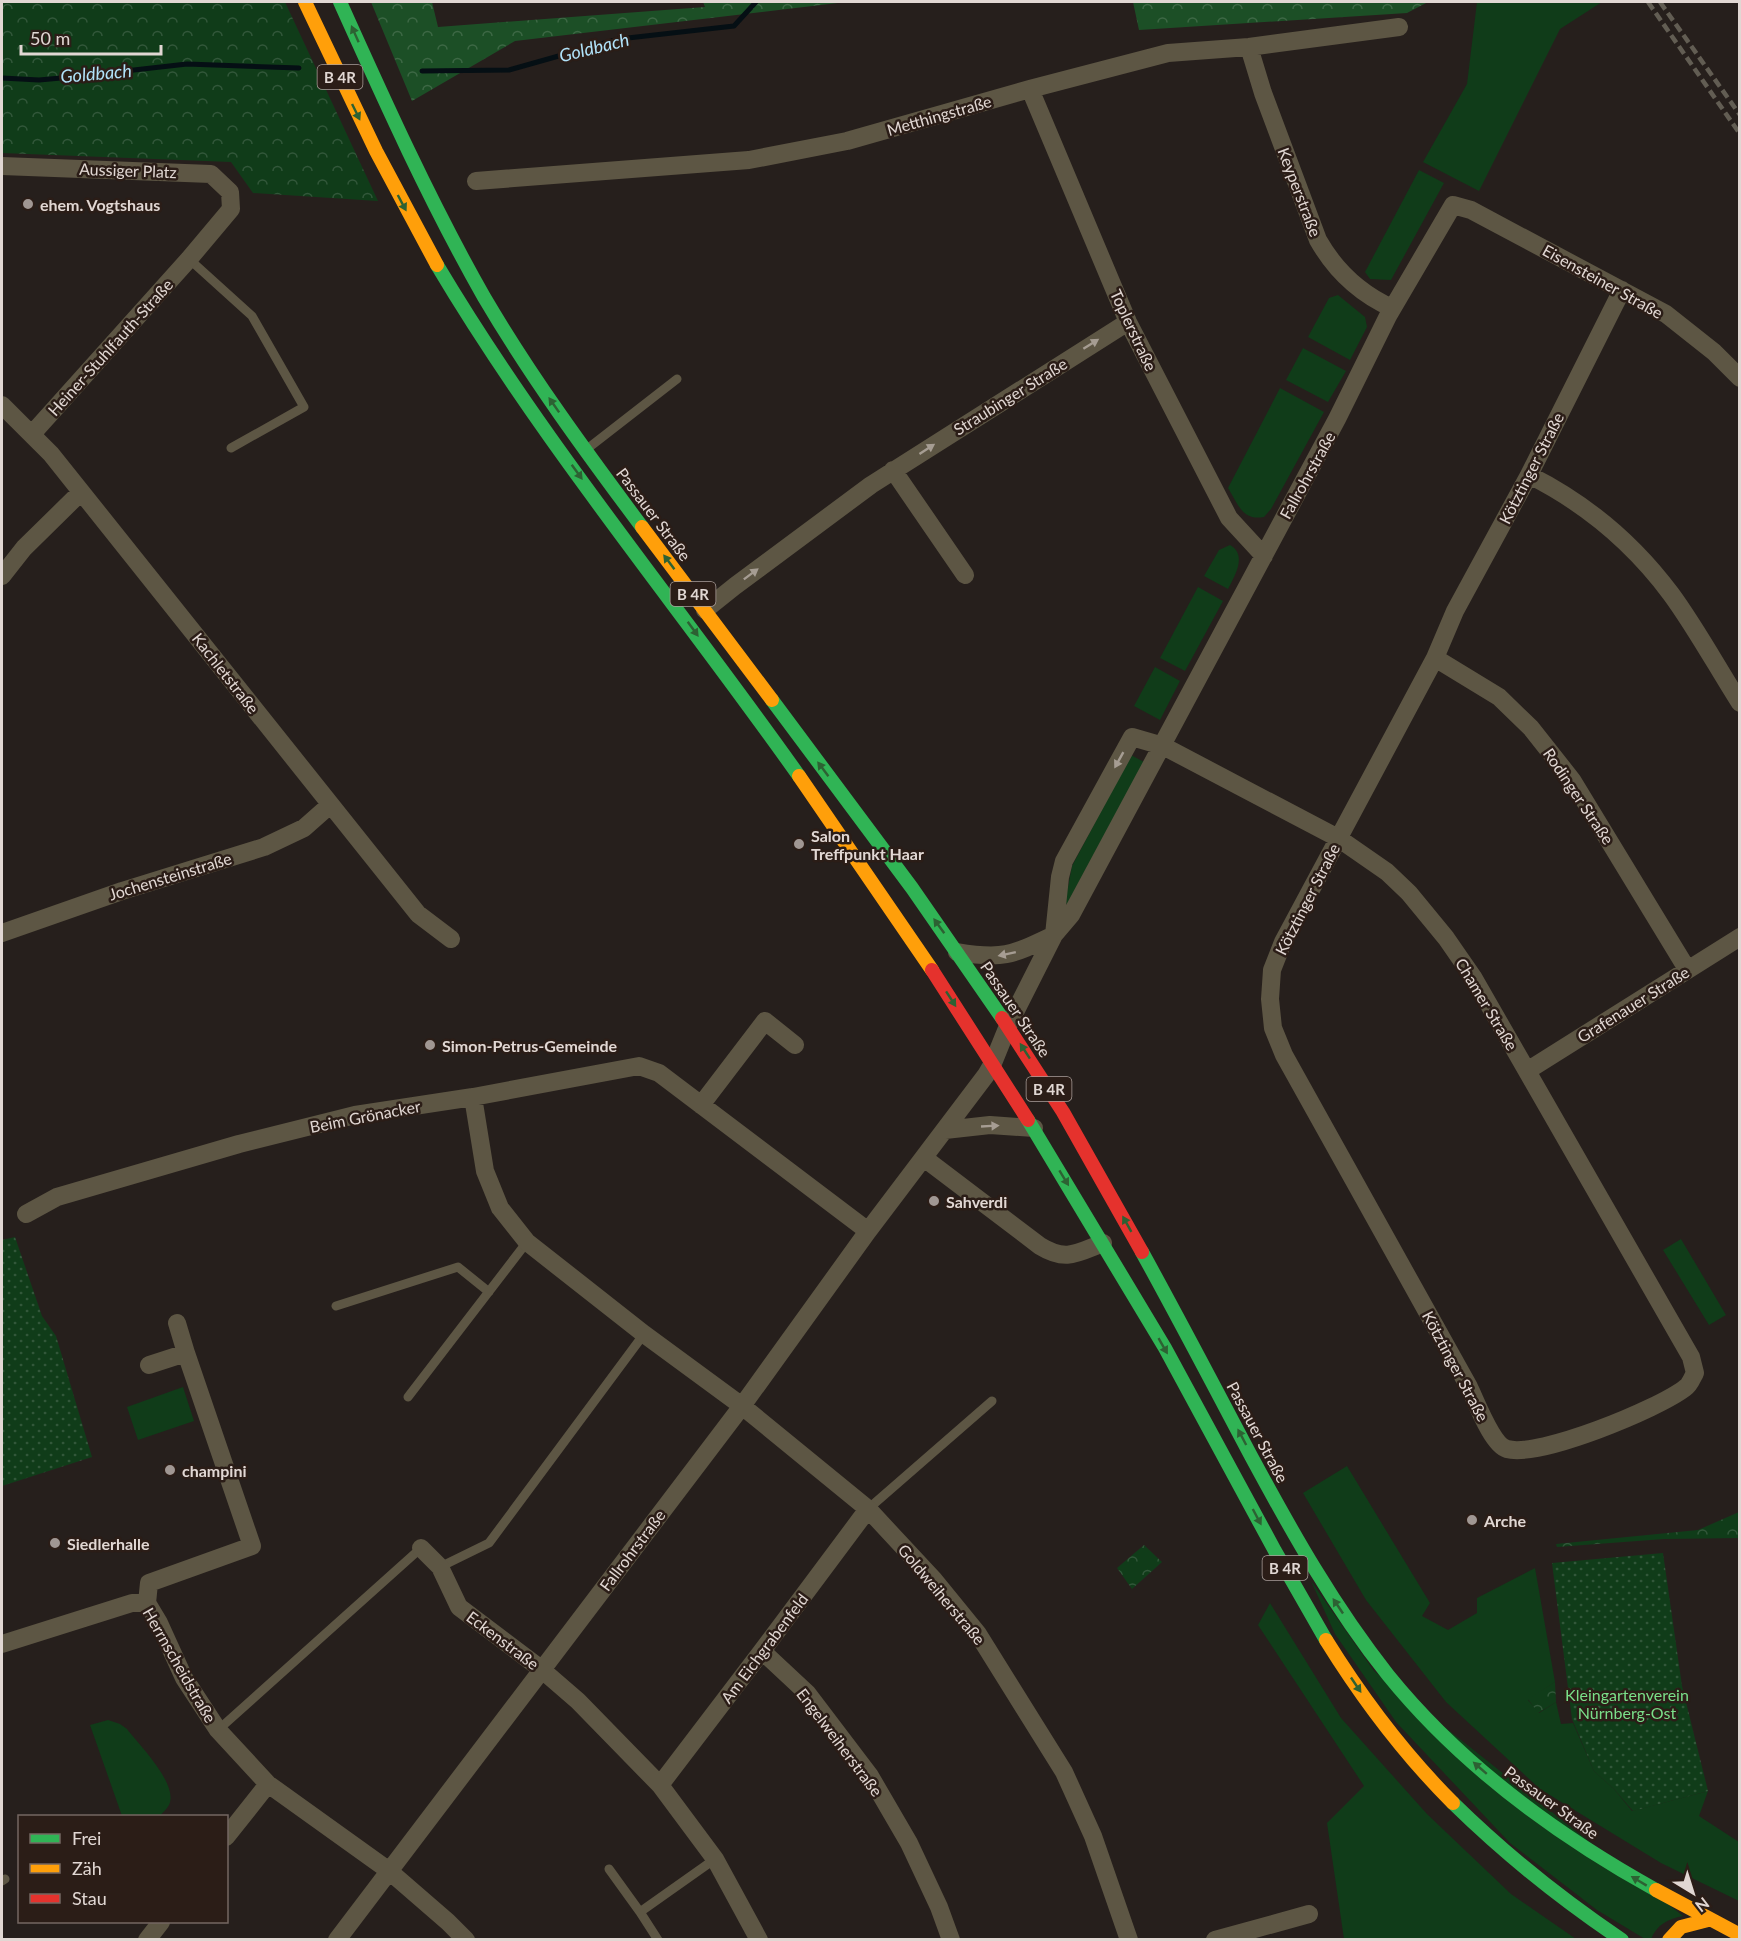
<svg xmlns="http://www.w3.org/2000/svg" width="1741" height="1941" font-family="Lato,sans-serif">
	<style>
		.grass { fill: #103c19 }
		.forest { fill: url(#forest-crowns) }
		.park { fill: url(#park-crowns) }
		.garden { fill: url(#garden-dots) }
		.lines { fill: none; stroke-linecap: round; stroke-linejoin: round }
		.stream { stroke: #050f14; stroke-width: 5 }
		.lane { stroke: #5d5644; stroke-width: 9 }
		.street { stroke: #5d5644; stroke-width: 18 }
		.fast { stroke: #30b455; stroke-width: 14 }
		.slow { stroke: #ff9f0a; stroke-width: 14 }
		.jam { stroke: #e5322d; stroke-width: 14 }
		.rail { stroke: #625d53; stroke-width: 4.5; stroke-dasharray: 9 4.5; stroke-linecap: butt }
		.oneway { fill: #2d6133 }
		.oneway2 { fill: #a69d93 }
		.poi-dot { fill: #a09793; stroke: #2b1d17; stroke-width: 2 }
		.labels { text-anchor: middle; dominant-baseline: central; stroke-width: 5; stroke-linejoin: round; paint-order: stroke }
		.shield { fill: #2b1d17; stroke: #aa9f9b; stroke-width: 1.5 }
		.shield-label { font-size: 15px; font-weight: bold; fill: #e1d7d3 }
		.street-label { font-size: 16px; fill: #e1d7d3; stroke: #2b1d17 }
		.poi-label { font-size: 16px; font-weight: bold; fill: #e1d7d3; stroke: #2b1d17; text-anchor: start }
		.park-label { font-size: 16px; fill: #7adf89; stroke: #2b1d17 }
		.water-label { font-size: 18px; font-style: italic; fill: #b1e3fa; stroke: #2b1d17 }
	</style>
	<defs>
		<pattern id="forest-crowns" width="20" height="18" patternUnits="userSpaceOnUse" patternTransform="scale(1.5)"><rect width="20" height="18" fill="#1c4f26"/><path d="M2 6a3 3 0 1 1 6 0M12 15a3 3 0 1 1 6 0" fill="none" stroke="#3d6845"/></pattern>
		<pattern id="park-crowns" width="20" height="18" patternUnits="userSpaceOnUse" patternTransform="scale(1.5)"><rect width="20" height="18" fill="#103c19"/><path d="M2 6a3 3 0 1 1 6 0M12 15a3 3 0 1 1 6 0" fill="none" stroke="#32573a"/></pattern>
		<pattern id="garden-dots" width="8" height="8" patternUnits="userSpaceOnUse" patternTransform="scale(1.5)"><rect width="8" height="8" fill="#103c19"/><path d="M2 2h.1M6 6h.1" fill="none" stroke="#32573a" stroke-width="1.8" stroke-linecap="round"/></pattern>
	</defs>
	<rect width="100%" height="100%" fill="#261f1c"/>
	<!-- grass -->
	<path class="grass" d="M1477 2H1602L1560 29 1479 191 1423 162 1467 84Z
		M1419 170 1444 183 1391 280 1370 279 1365 272Z
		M1338 295 1365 317 1367 327 1350 360 1308 337 1329 298Z
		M1303 348 1346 371 1328 402 1286 380Z
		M1280 388 1324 412 1271 509 1264 517C1242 521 1238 504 1228 488Z
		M1230 545C1248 555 1234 577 1228 589L1204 576 1219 550Z
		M1198 587 1223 601 1185 671 1160 658Z
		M1155 667 1180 681 1160 720 1134 706Z
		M1131 755 1144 762 1067 904 1065 903 1072 866Z
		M1681 1239 1726 1315 1709 1325 1663 1250Z
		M183 1387 194 1421 138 1440 127 1407Z
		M1347 1466 1430 1603 1422 1616 1448 1630 1477 1613V1598L1535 1568 1555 1682 1528 1700 1539 1713 1556 1702 1561 1724 1573 1723 1594 1771 1614 1789 1632 1811 1708 1791 1699 1816 1739 1842V1901L1661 1863 1540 1789 1446 1702 1366 1600 1303 1493Z
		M1311 1581 1374 1671 1683 1916C1667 1919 1657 1925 1651 1939H1645L1597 1910 1510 1843 1396 1722 1335 1634Z
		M1270 1603 1341 1718 1427 1814 1511 1894 1576 1939H1344L1327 1823 1364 1786 1258 1625Z
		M108 1720 120 1724 127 1729C139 1745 179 1784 169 1805 167 1809 162 1813 160 1816H122L90 1725Z"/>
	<!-- forest -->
	<path class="forest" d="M371 2H432L438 27 705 7 703 2H846L515 41 412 101Z
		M1133 2H1428L1407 13 1139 30Z"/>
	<!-- park -->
	<path class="park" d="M2 2H285L378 201 253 193 231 162 2 153Z
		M1739 1512V1538L1664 1539 1557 1547 1556 1544 1698 1530Z
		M1144 1545 1162 1562 1132 1589 1117 1568Z
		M1555 1682 1556 1702 1538 1713 1528 1699Z"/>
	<!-- garden -->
	<path class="garden" d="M15 1237 42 1316 56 1336 92 1457 2 1486V1240Z
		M1663 1553 1682 1686 1708 1791 1633 1811 1614 1789 1594 1771 1572 1719 1552 1563Z"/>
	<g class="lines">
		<!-- stream -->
		<path class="stream" d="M422 71 509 70 619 39 734 26 756 2
			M2 78 39 80 72 77 187 64 299 68"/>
		<!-- lane -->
		<path class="lane" d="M189 259 252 316 304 407 231 448
			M587 449 677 379
			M336 1306 458 1267 489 1292
			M408 1397 527 1242
			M868 1509 992 1401
			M440 1567 489 1543 644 1334
			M218 1730 421 1548
			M609 1869 640 1912 715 1859
			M2 1881 5 1879
			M640 1912 658 1940"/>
		<!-- street -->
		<path class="street" d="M1249 47 1263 93 1318 240C1335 270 1361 294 1392 308
			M1030 89 1128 322 1229 518 1264 556
			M2 166 211 174 230 192 231 209 189 259 32 434
			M476 181 749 160 847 141 1030 89 1168 53 1249 47 1399 27
			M2 405 51 454 418 914 451 939
			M893 470 965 575
			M1529 475C1585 503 1633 543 1671 594 1696 628 1717 667 1740 703
			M2 576 24 548 81 492
			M705 610 735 586 871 485 1128 322
			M1435 658 1499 697 1531 728 1572 780 1687 969
			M2 933 122 891 264 847 304 828 330 805
			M957 952C1003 960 1012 955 1054 935L1060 877 1064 861 1132 737 1163 746 1338 838 1387 872 1409 893 1446 938 1473 977 1691 1357 1695 1373C1692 1378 1690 1385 1685 1388 1658 1409 1539 1458 1507 1449 1492 1445 1476 1401 1469 1387L1284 1055 1273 1028 1270 999 1272 970 1283 942 1435 658 1455 611 1529 475 1622 290
			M1527 1071 1740 937
			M473 1097 485 1171 500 1208 527 1242 644 1334 742 1406 868 1509 934 1580 978 1634 1064 1772 1093 1836 1129 1940
			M701 1105 765 1021 795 1045
			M945 1130 990 1125 1034 1128
			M924 1158 1040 1246C1066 1262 1077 1253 1103 1243
			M26 1214 57 1197 239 1144 355 1115 473 1097 639 1066 659 1073 868 1231
			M177 1323 186 1353
			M421 1548 440 1567 459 1607 541 1669 578 1701 660 1785 715 1859 759 1940
			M147 1603 149 1583 252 1546 186 1353 149 1365
			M2 1644 132 1603H147L159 1623 184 1678 218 1730 268 1784 388 1870 448 1922 466 1940
			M762 1651 807 1693 870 1776 909 1843 939 1907 951 1940
			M660 1785 762 1651 868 1509
			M226 1837 268 1784
			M147 1940 161 1922
			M337 1940 742 1406 868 1231 986 1075 993 1063 1008 1026 1054 935 1071 915 1337 419 1388 316 1453 205 1471 210 1666 314 1714 352 1740 378
			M1215 1940 1309 1914"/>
		<!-- fast -->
		<path class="fast" d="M340 2C385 102 430 202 484 297 531 377 586 452 642 527
			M437 265C544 445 679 606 799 776
			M772 700 912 888 1002 1018
			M1028 1120 1165 1348 1275 1551 1326 1640
			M1142 1252C1179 1319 1215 1388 1251 1456 1292 1532 1334 1607 1388 1675 1460 1764 1557 1835 1656 1890
			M1453 1803C1505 1854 1561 1899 1622 1940"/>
		<!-- slow -->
		<path class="slow" d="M305 2 376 151 437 265
			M642 527 772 700
			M799 776 932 970
			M1326 1640C1362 1698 1404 1754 1453 1803
			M1656 1890 1740 1935
			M1669 1940 1681 1927 1708 1920"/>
		<!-- jam -->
		<path class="jam" d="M932 970 1028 1120
			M1002 1018 1063 1112 1142 1252"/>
		<!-- rail -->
		<path class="rail" d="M1648 2 1740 134
			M1660 2 1740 115"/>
	</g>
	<!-- one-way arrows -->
	<defs><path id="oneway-solid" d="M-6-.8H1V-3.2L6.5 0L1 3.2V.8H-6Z" transform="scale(1.5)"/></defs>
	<g class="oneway">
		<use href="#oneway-solid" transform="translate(355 34) rotate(-114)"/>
		<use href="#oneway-solid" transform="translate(356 112) rotate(64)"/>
		<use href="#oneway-solid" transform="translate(402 203) rotate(62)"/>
		<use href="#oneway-solid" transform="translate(554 405) rotate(-125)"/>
		<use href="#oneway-solid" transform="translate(577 472) rotate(54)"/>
		<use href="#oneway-solid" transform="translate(669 562) rotate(-127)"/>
		<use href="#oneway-solid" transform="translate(693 629) rotate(54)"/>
		<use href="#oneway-solid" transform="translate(823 769) rotate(-127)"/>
		<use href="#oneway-solid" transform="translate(939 926) rotate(-126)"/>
		<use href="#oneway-solid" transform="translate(951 999) rotate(57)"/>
		<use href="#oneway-solid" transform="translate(1025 1051) rotate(-123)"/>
		<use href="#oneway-solid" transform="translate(1064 1178) rotate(59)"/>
		<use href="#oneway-solid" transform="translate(1127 1224) rotate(-119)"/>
		<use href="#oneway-solid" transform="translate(1163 1346) rotate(60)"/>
		<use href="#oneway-solid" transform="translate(1242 1437) rotate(-118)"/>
		<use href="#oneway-solid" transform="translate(1257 1517) rotate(62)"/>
		<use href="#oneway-solid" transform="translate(1338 1606) rotate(-124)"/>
		<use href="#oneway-solid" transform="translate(1356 1685) rotate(56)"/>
		<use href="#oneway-solid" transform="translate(1480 1768) rotate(-139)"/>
		<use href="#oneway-solid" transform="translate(1639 1881) rotate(-149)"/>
	</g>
	<g class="oneway2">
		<use href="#oneway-solid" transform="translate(1091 344) rotate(-32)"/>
		<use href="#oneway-solid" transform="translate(927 449) rotate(-33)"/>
		<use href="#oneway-solid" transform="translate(751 574) rotate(-37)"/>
		<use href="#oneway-solid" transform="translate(1119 760) rotate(119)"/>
		<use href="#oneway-solid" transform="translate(1007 954) rotate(168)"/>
		<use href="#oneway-solid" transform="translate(990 1126) rotate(-3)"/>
	</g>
	<!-- markers -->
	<g class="poi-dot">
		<circle cx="28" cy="204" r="6"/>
		<circle cx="799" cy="844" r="6"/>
		<circle cx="430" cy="1045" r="6"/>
		<circle cx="934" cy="1201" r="6"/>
		<circle cx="170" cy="1470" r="6"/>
		<circle cx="1472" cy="1520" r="6"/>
		<circle cx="55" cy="1543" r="6"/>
	</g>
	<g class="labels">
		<!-- shield labels -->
		<g class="shield">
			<rect x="317.5" y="65" width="45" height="24" rx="4.5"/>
			<rect x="670.5" y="582" width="45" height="24" rx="4.5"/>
			<rect x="1026.5" y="1077" width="45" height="24" rx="4.5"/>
			<rect x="1262.5" y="1556" width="45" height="24" rx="4.5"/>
		</g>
		<g class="shield-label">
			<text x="340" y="77">B 4R</text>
			<text x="693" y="594">B 4R</text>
			<text x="1049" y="1089">B 4R</text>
			<text x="1285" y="1568">B 4R</text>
		</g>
		<!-- street labels -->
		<g class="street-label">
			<text transform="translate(939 115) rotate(-16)">Metthingstraße</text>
			<text transform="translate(128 170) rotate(2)">Aussiger Platz</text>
			<text transform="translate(1300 192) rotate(69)">Keyperstraße</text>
			<text transform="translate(1603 281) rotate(29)">Eisensteiner Straße</text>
			<text transform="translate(1134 330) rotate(65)">Toplerstraße</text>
			<text transform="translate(110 347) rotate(-48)">Heiner-Stuhlfauth-Straße</text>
			<text transform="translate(1010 396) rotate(-32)">Straubinger Straße</text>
			<text transform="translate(1531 468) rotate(-63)">Kötztinger Straße</text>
			<text transform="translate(1307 475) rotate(-61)">Fallrohrstraße</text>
			<text transform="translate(654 514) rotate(53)">Passauer Straße</text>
			<text transform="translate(226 673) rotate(52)">Kachletstraße</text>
			<text transform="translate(1579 796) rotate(56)">Rodinger Straße</text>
			<text transform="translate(170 876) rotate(-17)">Jochensteinstraße</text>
			<text transform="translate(1307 899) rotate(-63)">Kötztinger Straße</text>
			<text transform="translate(1487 1004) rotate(59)">Chamer Straße</text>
			<text transform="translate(1633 1004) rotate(-32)">Grafenauer Straße</text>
			<text transform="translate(1016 1009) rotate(56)">Passauer Straße</text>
			<text transform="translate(365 1116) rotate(-11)">Beim Grönacker</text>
			<text transform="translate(1456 1366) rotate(62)">Kötztinger Straße</text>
			<text transform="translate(1258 1432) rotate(62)">Passauer Straße</text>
			<text transform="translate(632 1550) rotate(-53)">Fallrohrstraße</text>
			<text transform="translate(942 1594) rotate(50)">Goldweiherstraße</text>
			<text transform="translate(503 1640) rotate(37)">Eckenstraße</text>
			<text transform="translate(764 1648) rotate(-53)">Am Eichgrabenfeld</text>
			<text transform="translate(180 1665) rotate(60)">Herrnscheidstraße</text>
			<text transform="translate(840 1742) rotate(53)">Engelweiherstraße</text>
			<text transform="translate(1552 1802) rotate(36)">Passauer Straße</text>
		</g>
		<!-- poi labels -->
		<g class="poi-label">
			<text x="40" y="204">ehem. Vogtshaus</text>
			<text x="811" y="835">Salon<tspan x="811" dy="18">Treffpunkt Haar</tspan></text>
			<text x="442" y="1045">Simon-Petrus-Gemeinde</text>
			<text x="946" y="1201">Sahverdi</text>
			<text x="182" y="1470">champini</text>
			<text x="1484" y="1520">Arche</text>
			<text x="67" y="1543">Siedlerhalle</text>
		</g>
		<!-- park labels -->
		<g class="park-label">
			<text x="1627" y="1694">Kleingartenverein<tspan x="1627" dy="18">Nürnberg-Ost</tspan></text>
		</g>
		<!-- water labels -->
		<g class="water-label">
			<text transform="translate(594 47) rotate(-14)">Goldbach</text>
			<text transform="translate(96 73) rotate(-5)">Goldbach</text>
		</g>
	</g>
	<!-- border -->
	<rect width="1741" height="1941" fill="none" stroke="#e1d7d3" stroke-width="6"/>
	<!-- legend -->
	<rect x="18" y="1815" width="210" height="108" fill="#2b1d17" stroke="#746762" stroke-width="1.5"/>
	<rect x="30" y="1834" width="30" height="9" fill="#30b455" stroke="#746762" stroke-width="1.5"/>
	<text x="72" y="1845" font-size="18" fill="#e1d7d3">Frei</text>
	<rect x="30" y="1864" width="30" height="9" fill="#ff9f0a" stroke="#746762" stroke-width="1.5"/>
	<text x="72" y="1875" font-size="18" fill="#e1d7d3">Zäh</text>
	<rect x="30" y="1894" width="30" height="9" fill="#e5322d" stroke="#746762" stroke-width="1.5"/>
	<text x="72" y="1905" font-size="18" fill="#e1d7d3">Stau</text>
	<!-- north arrow -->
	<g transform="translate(1693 1893) rotate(142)" stroke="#2b1d17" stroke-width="4.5" paint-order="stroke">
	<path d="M0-4.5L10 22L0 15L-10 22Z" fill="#e1d7d3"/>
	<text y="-9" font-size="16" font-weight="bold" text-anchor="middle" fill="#e1d7d3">N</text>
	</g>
	<!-- scale -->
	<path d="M21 45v9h140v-9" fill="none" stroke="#e1d7d3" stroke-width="3"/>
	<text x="30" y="45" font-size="18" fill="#e1d7d3" stroke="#2b1d17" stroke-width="4.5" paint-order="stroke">50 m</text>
</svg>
